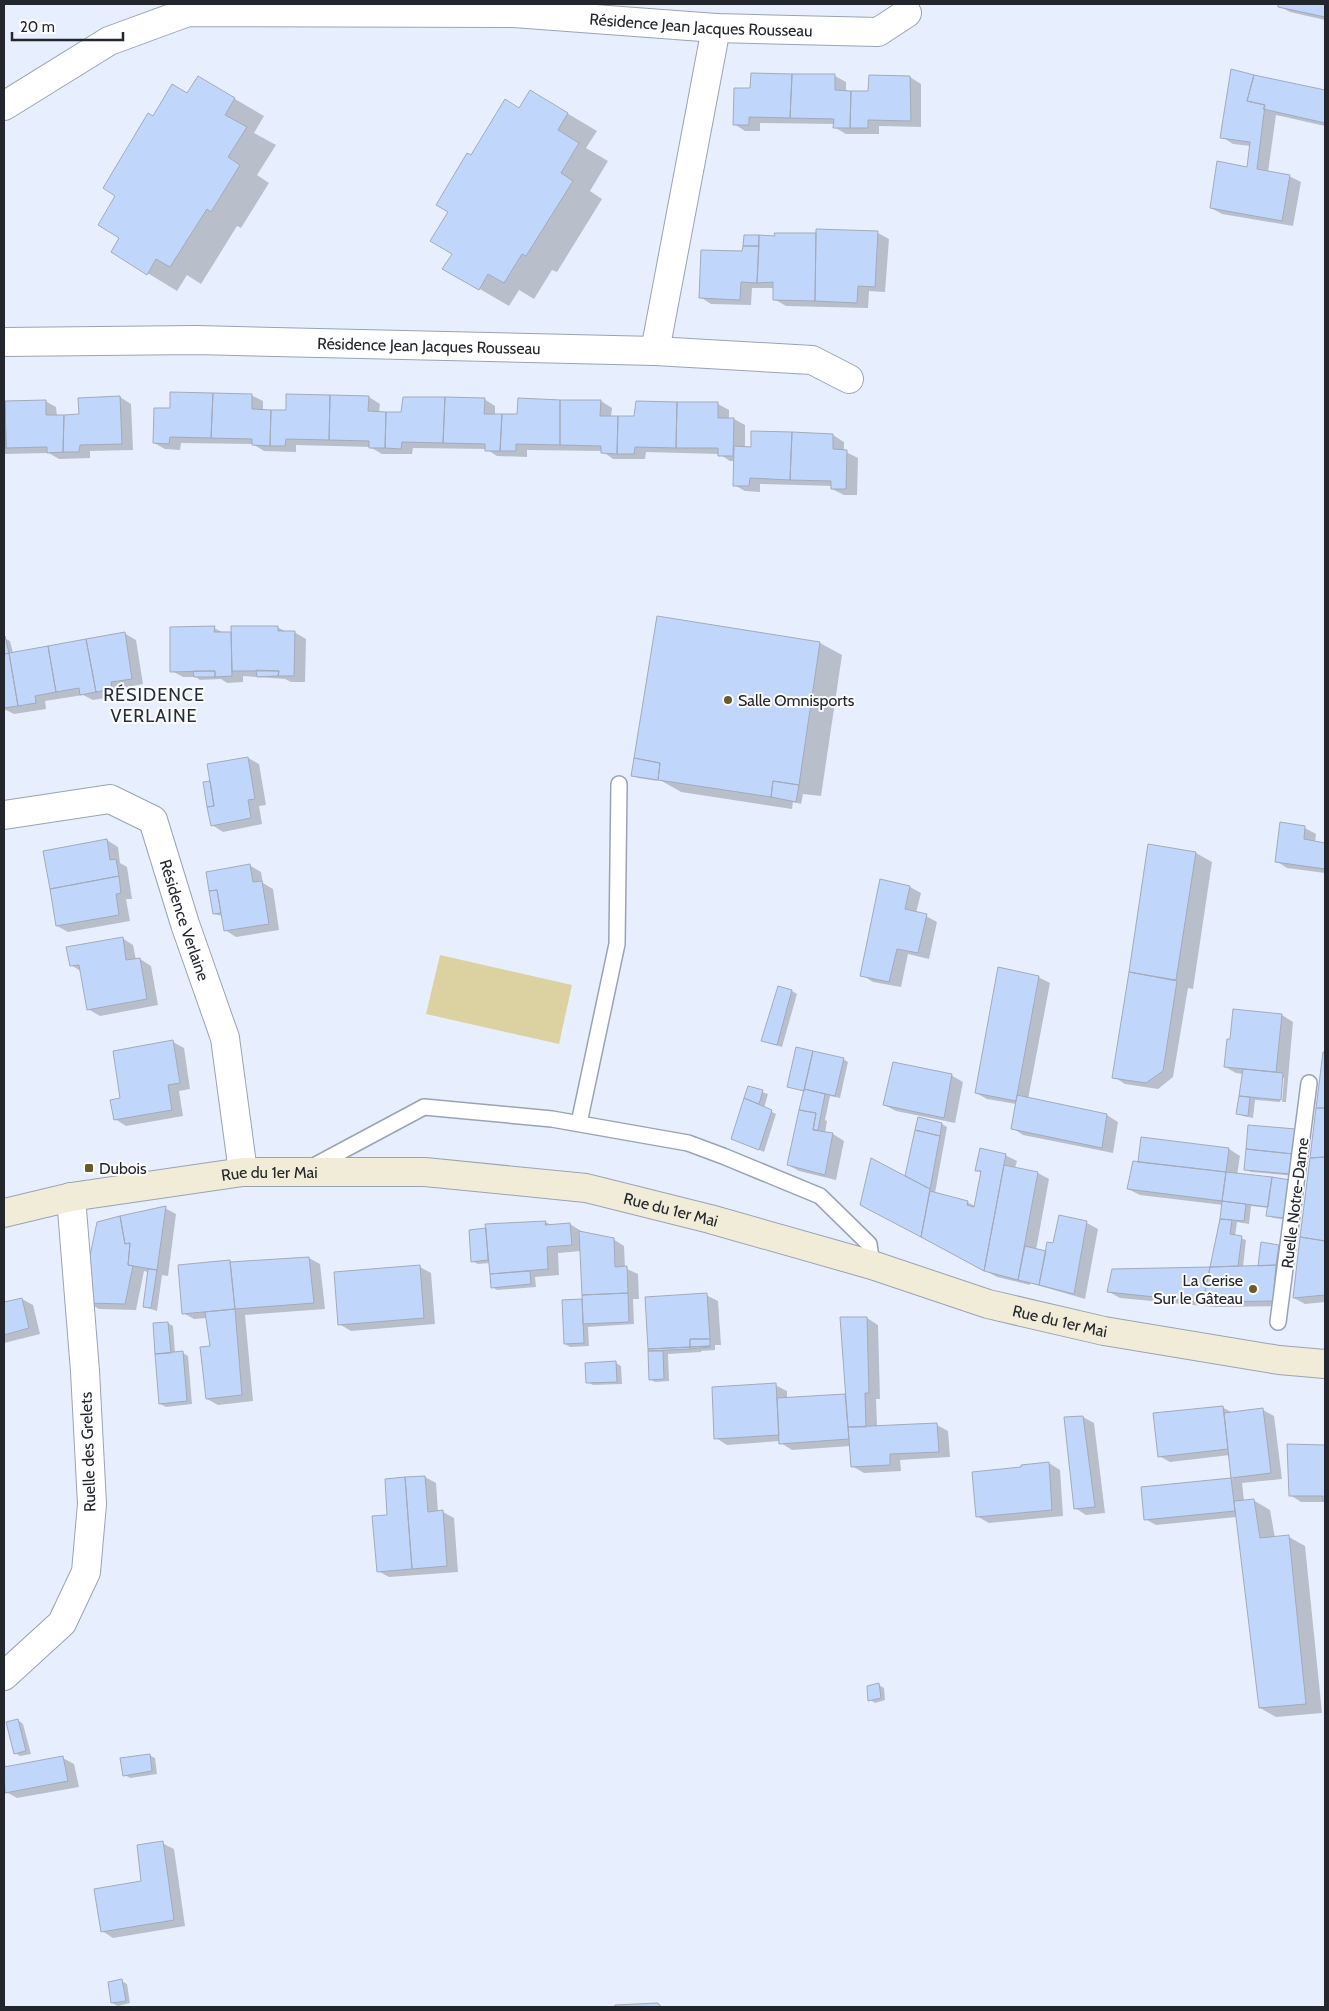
<svg xmlns="http://www.w3.org/2000/svg" width="1329" height="2011" font-family="Cabin,sans-serif">
	<style>
		.green { fill: #dbd1a1 }
		.shadow { fill: #0003; fill-rule: evenodd }
		.building { fill: #c1d6fb; stroke: #a2abbc }
		.lines { fill: none; stroke-linecap: round; stroke-linejoin: round }
		.lane-casing { stroke: #9aa3b4; stroke-width: 18 }
		.street-casing { stroke: #9aa3b4; stroke-width: 30 }
		.secondary-casing { stroke: #9aa3b4; stroke-width: 30 }
		.lane { stroke: #fff; stroke-width: 15 }
		.street { stroke: #fff; stroke-width: 28 }
		.secondary { stroke: #f1ecd7; stroke-width: 28 }
		.poi-dot { fill: #685d2a; stroke: #fcfcfc; stroke-width: 2 }
		.labels { text-anchor: middle; dominant-baseline: central; stroke-width: 4; stroke-linejoin: round; paint-order: stroke }
		.street-label { font-size: 16px; fill: #23272d; stroke: #fcfcfc }
		.poi-label { font-size: 16px; fill: #23272d; stroke: #fcfcfc; text-anchor: start }
		.neighbourhood-label { font-size: 18px; letter-spacing: 1px; fill: #262d3a; stroke: #fcfcfc }
	</style>
	<rect width="100%" height="100%" fill="#e7effe"/>
	<!-- green -->
	<path class="green" d="M440 955 572 985 559 1044 426 1014Z"/>
	<!-- shadow -->
	<path class="shadow" d="M1279 4H1325V20L1290 12 1279 6Z
		M1232 71 1325 92V126L1276 115 1268 172 1289 176 1301 182 1293 226 1222 214 1211 208 1248 168 1251 146 1233 144 1222 137Z
		M835 76 846 82V92L869 93 910 77 921 84V127L879 126V134H846L834 127 835 124 760 123V131H745L734 124 752 89Z
		M188 94 228 95 264 116 254 133 276 145 257 175 269 183 241 228 237 226 201 284 187 275 177 291 113 252 121 238 117 196 153 117Z
		M520 109H560L597 131 586 148 608 161 590 191 602 199 557 272 552 270 534 299 519 290 509 306 444 268 454 253 450 212 472 156Z
		M818 230 878 233 889 239 885 292 869 291 868 308 786 306 774 299 775 288H752L751 305 711 304 700 297 743 253 776 237 818 235Z
		M251 395 263 401V411L287 412 369 397 380 404 379 413H403L484 399 495 406V415H518L601 401 612 408 611 417H636L718 404 729 410V419H734L745 425V448L833 435 844 442V451L858 458 857 495H844L832 489 833 486 760 484V492L745 491 734 485 735 461H730L719 454 646 452 645 459H613L602 451 527 450V457L497 456 486 449 413 448 412 454H382L370 447 296 445V452L264 451 253 444 181 443 180 450 165 449 154 443 171 409Z
		M120 397 131 404 133 450 90 451V458L59 459 49 453 4 454V403L45 401 56 407 57 416H80V399Z
		M658 617 820 643 842 655 821 796 803 794 801 804 793 802 792 809 681 792 653 776 652 778 658 781 638 778 633 775Z
		M277 627 287 632H294L306 639 305 682H291L285 679 243 676V682L227 683 221 679 200 680 196 677H183L172 671 214 628 224 633Z
		M124 633 136 640 143 684 122 688 123 695 93 700 83 695 45 701 46 709 14 714 4 709V638L10 641 13 653Z
		M248 758 259 764 266 805 259 806 262 824 223 832 212 825Z
		M1281 823 1305 828 1316 834 1315 842 1325 844V873L1287 868 1276 861Z
		M107 840 118 847 120 863 127 867 132 899H126L130 921 68 932 57 926Z
		M1149 846 1196 853 1212 862 1193 989 1188 988 1173 1077 1158 1089 1125 1084 1114 1077Z
		M249 865 261 872 263 883 273 889 279 930 236 937 225 930 222 916 214 914Z
		M910 887 921 893 916 913 926 916 937 922 929 959 908 954 901 987 873 982 862 975Z
		M122 938 133 945 136 960 140 959 151 966 158 1005 100 1016 88 1009 82 972 71 965Z
		M1038 977 1050 983 1028 1099 1107 1115 1118 1122 1113 1153 1023 1135 1012 1128 1016 1104 987 1099 976 1093Z
		M792 991 797 994 782 1047 768 1043 763 1040Z
		M1282 1015 1293 1022 1286 1102H1282L1284 1078H1281L1280 1102 1255 1100 1253 1118 1243 1116 1238 1113 1243 1074 1236 1073 1225 1067Z
		M173 1042 184 1048 190 1089 179 1091 183 1116 126 1126 115 1119 121 1099Z
		M1325 1054V1302L1305 1304 1294 1298Z
		M843 1059 848 1062 840 1098 830 1096 825 1120 827 1121 825 1133 833 1134 844 1141 836 1180 799 1171 788 1165 805 1092 788 1086Z
		M951 1075 963 1082 955 1123 896 1111 884 1105Z
		M748 1087 768 1094 764 1108 776 1114 764 1152 733 1138Z
		M919 1119 942 1124 947 1127 935 1193 967 1202 975 1206 982 1173 976 1170 1005 1155 1017 1161 1015 1168 1038 1173 1049 1179 1036 1250 1046 1252 1054 1245 1060 1217 1087 1223 1098 1229 1085 1299 1030 1283V1285L997 1277 873 1211 906 1177Z
		M1301 1133 1296 1176 1251 1172 1245 1169Z
		M1229 1149 1240 1156 1237 1175 1289 1220 1273 1218 1268 1215 1269 1208 1251 1206 1249 1224 1237 1222 1235 1236 1246 1240 1243 1267H1259L1262 1244 1279 1246 1284 1249V1306L1215 1307 1120 1298 1109 1292 1215 1268 1211 1266 1223 1205 1140 1195 1128 1189 1139 1163ZM1216 1265H1237V1267L1216 1268Z
		M165 1208 176 1214 168 1276 162 1275 157 1311 144 1307 148 1272 144 1271 136 1310 99 1309 88 1303Z
		M545 1222 552 1225 570 1224 581 1231V1233L613 1239 624 1246 625 1268 638 1274 639 1299H633L634 1324 588 1327 589 1346 570 1347 565 1344 564 1301 583 1300 581 1251 558 1253 559 1275 535 1277 536 1287 497 1290 492 1287 493 1275 490 1263 478 1264 472 1261 470 1231Z
		M309 1258 320 1264 325 1309 245 1315 253 1401 218 1405 207 1399 212 1347 207 1318 194 1319 183 1313 230 1261 234 1263Z
		M420 1267 431 1273 435 1324 351 1331 339 1324Z
		M706 1295 718 1301 721 1345H715V1350L701 1351V1352L668 1354 669 1381 655 1382 650 1379 646 1298Z
		M22 1299 33 1305 40 1334 4 1343V1304Z
		M867 1318 878 1325 880 1399H876L877 1427 937 1425 948 1431 950 1457 900 1460 901 1471 864 1473 852 1466 851 1446 792 1450 781 1443 780 1441 727 1445 716 1438 775 1385 787 1391V1399L847 1395Z
		M168 1323 173 1326 175 1353H183L188 1356 192 1404 166 1407 160 1404Z
		M616 1363 621 1366 622 1384 593 1385 587 1382Z
		M1222 1407 1233 1413 1263 1410 1274 1416 1282 1479 1242 1483 1244 1501 1253 1500 1270 1510 1275 1538 1289 1537 1305 1546 1322 1713 1276 1717 1260 1708 1237 1517 1156 1525 1145 1519 1142 1488 1233 1479 1230 1455 1170 1462 1159 1456Z
		M1083 1417 1094 1423 1105 1513 1086 1515 1075 1508Z
		M1288 1446H1325V1502H1301L1290 1495Z
		M1049 1463 1060 1470 1063 1516 989 1523 978 1517Z
		M425 1477 436 1483 438 1512H443L454 1518 458 1572 389 1577 378 1571 389 1516Z
		M879 1685 884 1688 885 1700 875 1703 870 1700Z
		M18 1720 23 1724 31 1754 20 1756 15 1753Z
		M149 1755 155 1758 157 1774 130 1778 125 1775Z
		M4 1758 6 1768 63 1758 74 1764 79 1787 17 1798 6 1792 4 1781Z
		M162 1843 174 1849 185 1926 113 1938 102 1931 143 1882Z
		M122 1981 127 1984 130 2003 118 2006 112 2003Z
		M658 2004 663 2007H616V2006Z"/>
	<!-- building -->
	<path class="building" d="M1278 4H1325V17L1278 7Z
		M1231 69 1254 75 1247 101 1265 105 1257 169 1290 175 1282 221 1210 208 1217 161 1247 167 1250 142 1220 138Z
		M751 73 792 74 790 118 749 117V125H733L734 88H750Z
		M792 74H835V90L851 91 850 128H833L834 119 790 118Z
		M869 75 910 76 911 121 868 120V128H850L851 91H868Z
		M1254 75 1325 90V123L1263 109 1265 105 1247 101Z
		M198 76 235 98 225 115 247 127 228 157 240 165 211 212 207 209 170 267 156 259 147 275 111 252 119 238 98 225 115 196 103 188 148 113 153 116 172 84 187 93Z
		M530 90 568 113 558 130 579 143 561 173 573 181 526 256 522 254 504 283 488 274 479 290 442 269 452 254 430 241 448 212 436 205 467 153 471 155 505 99 519 108Z
		M816 229 878 231 875 287 858 286 857 303 815 301Z
		M774 233H816L815 301 773 300V282L757 283 759 235 775 236Z
		M744 235H759V246H743Z
		M743 246H759L757 283 741 282 740 300 699 298 701 250 742 251Z
		M170 392 213 393 211 438 170 437 169 444 153 443 154 408H170Z
		M213 393 252 394V409L271 410 270 446 252 445V439L211 438Z
		M286 394 330 395 329 440 286 439 285 446H270L271 410H286Z
		M330 395 369 396 368 411 386 412 385 448H369V441L329 440Z
		M120 396 122 444 80 445 79 452H63L64 415 79 414 78 398Z
		M403 397H445L443 443 402 442 401 449 385 448 386 412H401Z
		M445 397 485 398 484 414H502L500 451H485V444L443 443Z
		M518 398 560 400V445L516 444V451H500L502 414H517Z
		M46 400V415H64L63 452 47 453V447L6 448 5 401Z
		M560 400H601L600 416H618L617 454 601 453V446L560 445Z
		M4 401H5L6 448H4Z
		M636 401 677 402 676 448 635 447 634 454H617L618 416H634Z
		M677 402H718V418H734L733 456H718V448H676Z
		M751 431 792 432 790 480 750 478 749 486H733L734 446 751 447Z
		M792 432 833 434V449L847 450 846 489H831V481L790 480Z
		M657 616 820 642 799 785 773 781 771 797 658 780 660 763 634 758Z
		M215 626 214 632H231L232 676 215 677V671L170 672V627Z
		M231 626H278V631H295L294 676H278L279 671H232Z
		M125 632 132 679 111 682 112 689 96 692 86 639Z
		M5 636 9 653 4 654V637Z
		M86 639 96 692 80 695 79 688 56 692 48 646Z
		M48 646 56 692 35 696 36 703 18 706 9 653Z
		M9 653 18 706 4 708V654Z
		M256 670 279 671 278 676 257 677Z
		M193 671H215V677H194Z
		M248 757 255 799 248 800 251 818 211 826 207 807 214 806 207 764Z
		M634 758 660 763 658 780 631 776Z
		M210 781 214 806 207 807 203 782Z
		M773 781 799 785 796 802 771 797Z
		M1280 822 1305 826 1304 839 1325 843V869L1275 862Z
		M107 839 110 860 116 859 119 876 50 889 43 851Z
		M1148 844 1196 852 1176 980 1129 972Z
		M250 864 253 882 262 881 269 924 224 931 217 890 209 891 206 872Z
		M119 876 121 893 116 894 119 915 56 926 50 889Z
		M880 879 910 886 905 909 927 914 918 953 897 949 889 982 860 976Z
		M217 890 221 913 213 914 209 891Z
		M123 937 126 960 140 958 147 999 87 1010 79 965 70 966 66 947Z
		M998 967 1039 976 1016 1101 975 1093Z
		M1129 972 1177 981 1163 1071 1146 1083 1112 1078Z
		M778 986 792 990 777 1045 761 1041Z
		M1233 1009 1282 1014 1276 1072 1224 1067 1227 1039H1230Z
		M173 1040 180 1083 168 1085 172 1110 114 1120 110 1100 120 1098 113 1051Z
		M796 1047 813 1051 804 1091 787 1087Z
		M813 1051 844 1058 835 1096 804 1089Z
		M1323 1052H1325V1108H1316Z
		M893 1062 952 1074 944 1118 883 1105Z
		M1243 1069 1283 1073 1281 1100 1239 1096Z
		M748 1086 763 1090 759 1104 744 1098Z
		M804 1089 825 1094 818 1130H813L816 1113 799 1110Z
		M1017 1095 1107 1114 1102 1148 1011 1129Z
		M1239 1096 1250 1097 1248 1116 1236 1114Z
		M744 1098 772 1110 759 1150 731 1139Z
		M1316 1108H1325V1157L1310 1158Z
		M799 1110 816 1113 813 1130 833 1133 825 1175 787 1165Z
		M918 1117 942 1123 940 1136 915 1130Z
		M1248 1125 1296 1129 1293 1154 1246 1149Z
		M915 1130 940 1136 930 1189 905 1176Z
		M1141 1137 1229 1148 1226 1172 1138 1162Z
		M980 1148 1006 1154 984 1271 921 1237 930 1191 968 1201 967 1205 974 1207 981 1171H975Z
		M1246 1149 1293 1154 1291 1174 1244 1170Z
		M1325 1157V1241L1300 1237 1310 1158Z
		M871 1158 930 1189 921 1237 860 1205Z
		M1133 1161 1226 1172 1222 1201 1127 1189Z
		M1004 1165 1038 1172 1018 1280 984 1271Z
		M1226 1172 1272 1177 1268 1207 1222 1201Z
		M1272 1177 1290 1180 1284 1218 1266 1216Z
		M1222 1201 1246 1204 1244 1221 1220 1219Z
		M166 1206 157 1270 128 1265 130 1243 125 1244 120 1216Z
		M1059 1215 1087 1221 1074 1294 1039 1285 1047 1242 1053 1243Z
		M120 1216 125 1244 130 1243 128 1265 133 1266 125 1304 86 1303 87 1270 97 1222Z
		M1220 1219 1232 1220 1230 1234 1242 1236 1238 1266 1210 1267Z
		M546 1221 545 1225 570 1223 572 1245 547 1247 548 1269 490 1274 485 1224Z
		M486 1228 488 1260 471 1262 469 1230Z
		M579 1231 614 1238 615 1267 627 1266 628 1293 582 1295Z
		M1300 1237 1325 1241V1295L1293 1298Z
		M1261 1242 1279 1245 1276 1265 1258 1266Z
		M1025 1246 1046 1251 1039 1285 1018 1280Z
		M309 1257 314 1303 235 1309 230 1262Z
		M230 1260 235 1309 182 1314 178 1265Z
		M420 1265 424 1318 338 1325 334 1272Z
		M1276 1265 1273 1301 1203 1302 1210 1267Z
		M1210 1267 1203 1302 1107 1292 1112 1269Z
		M148 1269 157 1270 151 1308 143 1307Z
		M530 1271 531 1284 491 1288 490 1274Z
		M628 1293 629 1322 583 1324 582 1295Z
		M707 1293 710 1339H690V1347L648 1349 645 1297Z
		M22 1298 29 1328 4 1335V1302Z
		M582 1299 584 1343 564 1344 562 1300Z
		M235 1309 242 1395 206 1399 200 1347 210 1346 205 1312Z
		M840 1317H867L869 1393H865L866 1427H848Z
		M168 1322 171 1353 155 1354 153 1323Z
		M690 1339H710V1346L690 1347Z
		M710 1346V1347L690 1349V1347Z
		M690 1347V1349L648 1351V1349Z
		M183 1351 187 1401 159 1404 155 1354Z
		M648 1351H663L664 1379 649 1380Z
		M616 1361 617 1382 586 1383 585 1363Z
		M776 1383 779 1435 714 1439 712 1387Z
		M845 1394 849 1439 779 1444 777 1398Z
		M1223 1406 1228 1449 1158 1457 1153 1413Z
		M1263 1408 1271 1473 1231 1478 1224 1413Z
		M1083 1416 1095 1507 1074 1509 1064 1417Z
		M937 1423 939 1452 890 1454V1465L851 1467 848 1427Z
		M1287 1444 1325 1445V1501H1323V1496H1289Z
		M1049 1462 1052 1510 976 1517 972 1472 1021 1467V1465Z
		M425 1476 428 1512 443 1510 447 1566 412 1569 405 1477Z
		M405 1477 412 1569 377 1572 372 1516 387 1515 385 1479Z
		M1231 1478 1235 1511 1144 1520 1141 1487Z
		M1254 1499 1260 1538 1289 1535 1306 1704 1259 1708 1234 1501Z
		M879 1683 881 1698 868 1701 867 1686Z
		M18 1719 26 1751 14 1754 6 1722Z
		M150 1754 152 1771 123 1776 120 1758Z
		M63 1756 68 1781 5 1793 4 1767Z
		M163 1841 174 1920 101 1932 94 1889 141 1881 137 1845Z
		M122 1979 126 2001 111 2003 108 1982Z
		M658 2003 661 2007H615V2005Z"/>
	<g class="lines">
		<defs>
			<path id="lane" d="M579 1123 617 944 619 784
				M310 1168 424 1107 552 1119 688 1143 723 1156 820 1196 869 1244 872 1265
				M1278 1322 1309 1083"/>
			<g id="street">
				<path id="s1" d="M4 106 109 41 188 12 514 13 716 28 878 32 907 13"/>
				<path id="s2" d="M4 342 196 340 655 351 812 360 849 379"/>
				<path d="M655 351 716 28"/>
				<path id="s3" d="M4 815 110 799 153 820 185 924 225 1038 243 1172"/>
				<path d="M4 1676 62 1623 86 1572 92 1504 85 1371 71 1197"/>
			</g>
			<g id="secondary">
				<path id="s4" d="M4 1213 71 1197 243 1172H425L586 1188 710 1219 872 1265 988 1304 1104 1331 1279 1360 1325 1364"/>
			</g>
		</defs>
		<!-- lane casing -->
		<use href="#lane" class="lane-casing"/>
		<!-- street casing -->
		<use href="#street" class="street-casing"/>
		<!-- secondary casing -->
		<use href="#secondary" class="secondary-casing"/>
		<!-- lane -->
		<use href="#lane" class="lane"/>
		<!-- street -->
		<use href="#street" class="street"/>
		<!-- secondary -->
		<use href="#secondary" class="secondary"/>
	</g>
	<!-- markers -->
	<g class="poi-dot">
		<circle cx="728" cy="700" r="5"/>
		<rect x="84" y="1163" width="10" height="10" rx="2.5"/>
		<circle cx="1253" cy="1289" r="5"/>
	</g>
	<g class="labels">
		<!-- street labels -->
		<g class="street-label">
			<text stroke="none"><textPath href="#s1" startOffset="721">Résidence Jean Jacques Rousseau</textPath></text>
			<text stroke="none"><textPath href="#s2" startOffset="425">Résidence Jean Jacques Rousseau</textPath></text>
			<text stroke="none"><textPath href="#s3" startOffset="260">Résidence Verlaine</textPath></text>
			<text stroke="none"><textPath href="#s4" startOffset="269">Rue du 1er Mai</textPath></text>
			<text transform="translate(1295 1203) rotate(-83)">Ruelle Notre-Dame</text>
			<text stroke="none"><textPath href="#s4" startOffset="674">Rue du 1er Mai</textPath></text>
			<text stroke="none"><textPath href="#s4" startOffset="1079">Rue du 1er Mai</textPath></text>
			<text transform="translate(88 1452) rotate(-92)">Ruelle des Grelets</text>
		</g>
		<!-- poi labels -->
		<g class="poi-label">
			<text x="738" y="700">Salle Omnisports</text>
			<text x="99" y="1168">Dubois</text>
			<text x="1243" y="1280" text-anchor="end">La Cerise<tspan x="1243" dy="18">Sur le Gâteau</tspan></text>
		</g>
		<!-- neighbourhood labels -->
		<g class="neighbourhood-label">
			<text x="154" y="695">RÉSIDENCE<tspan x="154" dy="21">VERLAINE</tspan></text>
		</g>
	</g>
	<!-- border -->
	<rect width="1329" height="2011" fill="none" stroke="#23272d" stroke-width="10"/>
	<!-- scale -->
	<path d="M12 32v8h111v-8" fill="none" stroke="#23272d" stroke-width="2.5"/>
	<text x="20" y="32" font-size="15" fill="#23272d" stroke="#fcfcfc" stroke-width="4" paint-order="stroke">20 m</text>
</svg>
